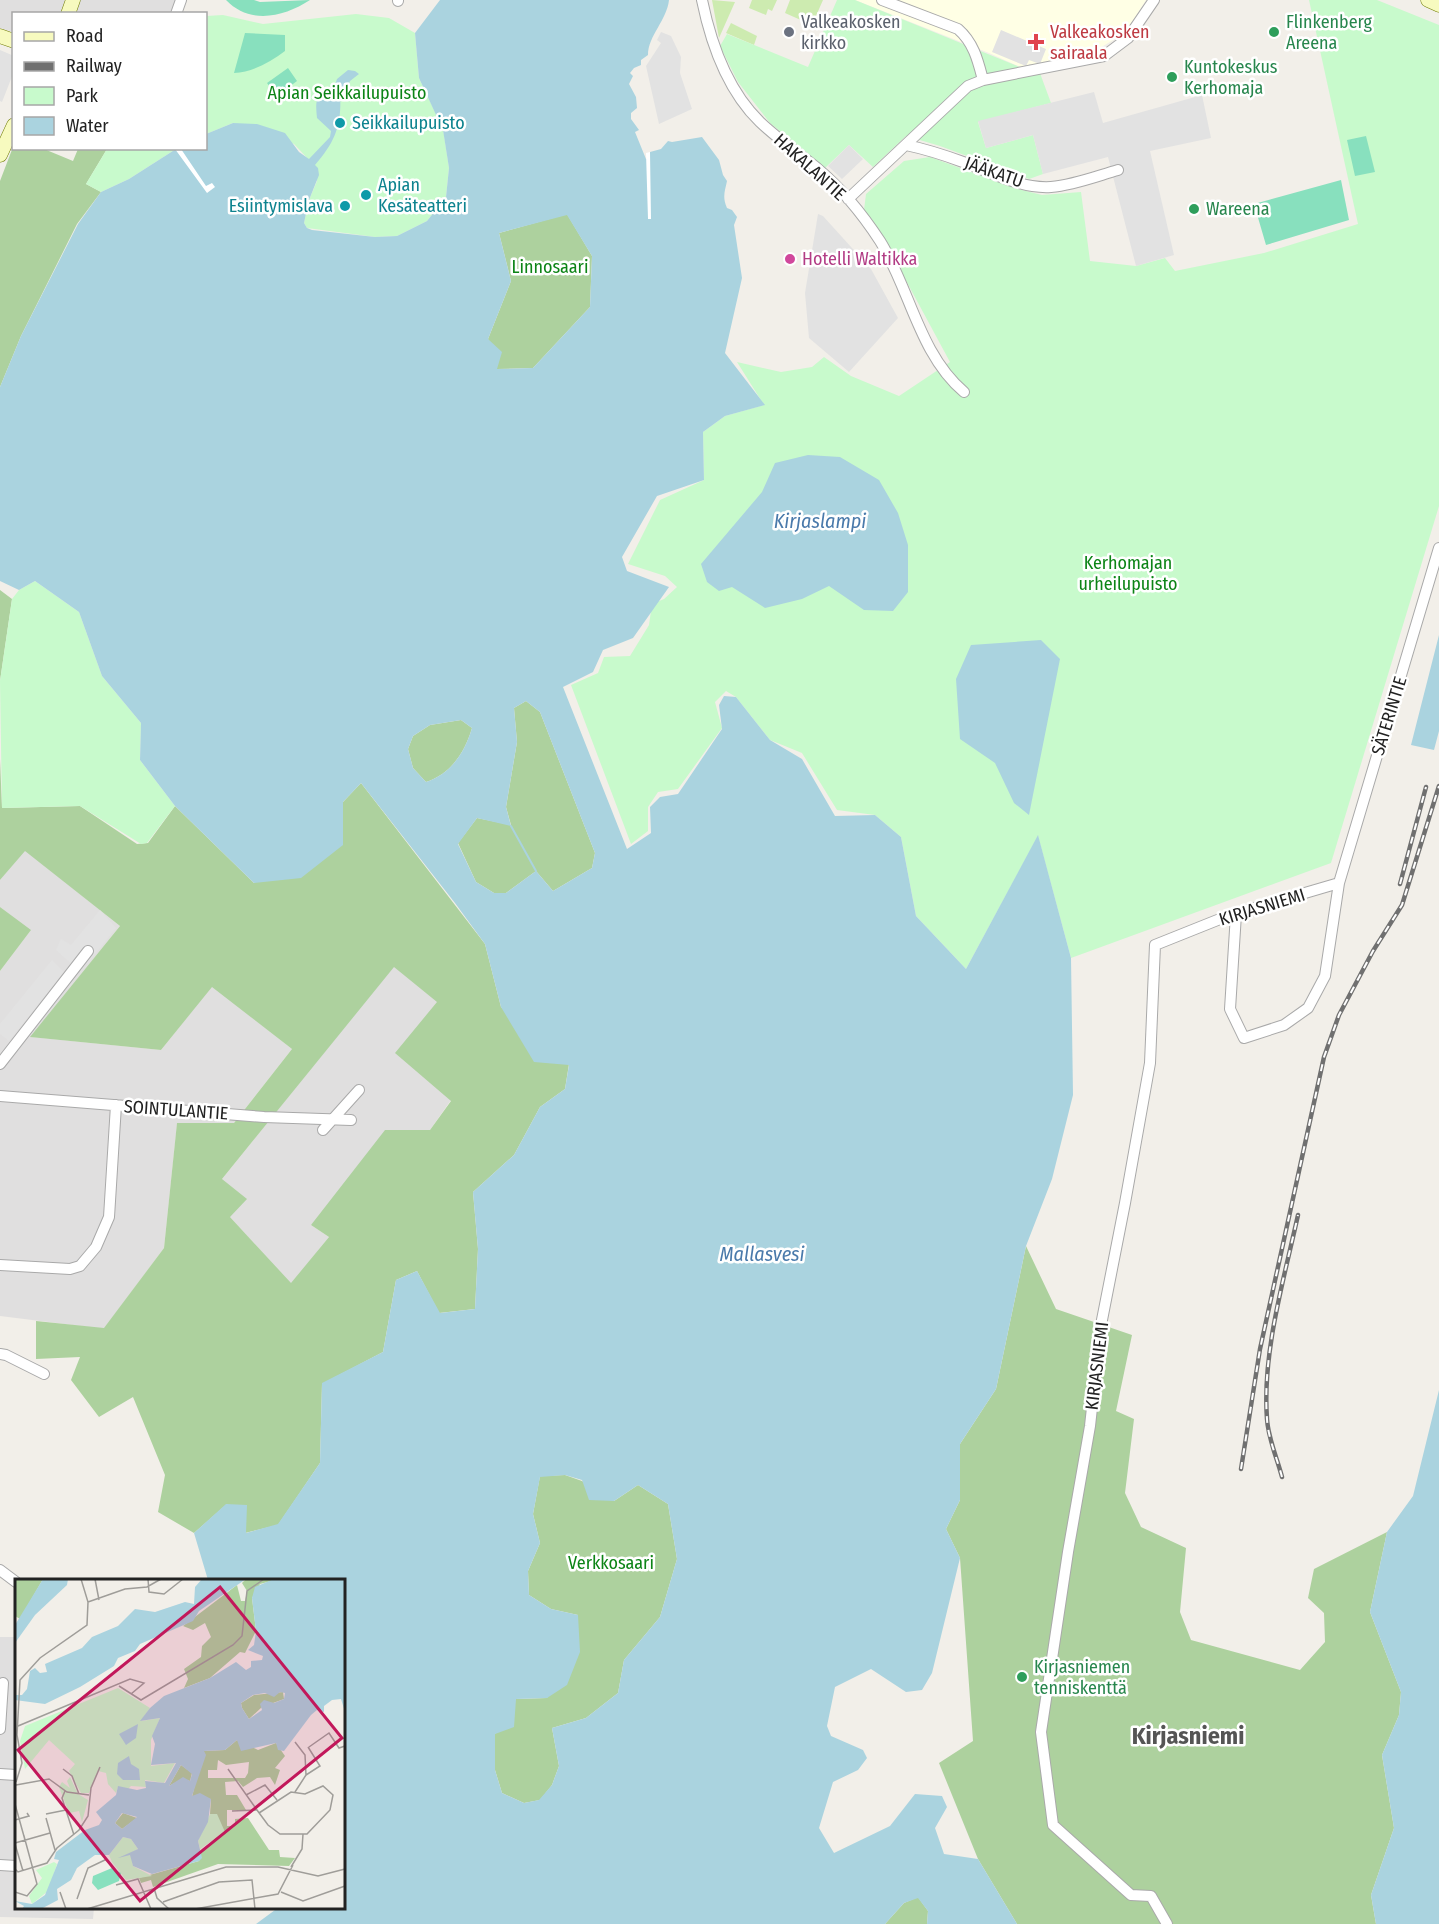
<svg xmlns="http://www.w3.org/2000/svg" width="1439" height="1924" font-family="'Fira Sans Condensed',sans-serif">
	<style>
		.residential { fill: #e0dfdf }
		.education { fill: #ffffe5 }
		.grass { fill: #cdebb0 }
		.forest { fill: #add19e; fill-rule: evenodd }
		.park { fill: #c8facc }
		.pitch { fill: #88e0be }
		.parking { fill: #e2e2e2 }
		.water { fill: #aad3df; fill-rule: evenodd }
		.pier { fill: #fff }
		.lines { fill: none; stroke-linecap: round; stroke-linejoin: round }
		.stream { stroke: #aad3df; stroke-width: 2 }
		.street-casing { stroke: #a9a9a9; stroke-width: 12 }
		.secondary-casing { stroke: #707d05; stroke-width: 15 }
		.street { stroke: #fff; stroke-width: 10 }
		.secondary { stroke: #f7fabf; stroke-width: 14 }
		.rail-casing { stroke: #707070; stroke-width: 4.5 }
		.rail { stroke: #fff; stroke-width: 2; stroke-dasharray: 7; stroke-linecap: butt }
		.worship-dot { fill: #6b7280; stroke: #fff; stroke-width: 2 }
		.leisure-dot { fill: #2e9e5b; stroke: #fff; stroke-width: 2 }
		.health-dot { fill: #e0444e; stroke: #fff; stroke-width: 2 }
		.culture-dot { fill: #0f9aa8; stroke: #fff; stroke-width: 2 }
		.hotel-dot { fill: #d1479c; stroke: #fff; stroke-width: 2 }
		.labels { text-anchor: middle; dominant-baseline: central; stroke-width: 5; stroke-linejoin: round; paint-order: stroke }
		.worship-label { font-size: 18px; fill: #5b616d; stroke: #fff; text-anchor: start }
		.leisure-label { font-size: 18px; fill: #27864d; stroke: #fff; text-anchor: start }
		.health-label { font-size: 18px; fill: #be3a42; stroke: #fff; text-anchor: start }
		.park-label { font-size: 18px; fill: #0c8416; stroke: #fff }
		.culture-label { font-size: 18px; fill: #0d838f; stroke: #fff; text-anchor: start }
		.street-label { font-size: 18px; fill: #222; stroke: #fff }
		.hotel-label { font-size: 18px; fill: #b23c85; stroke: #fff; text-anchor: start }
		.water-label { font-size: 20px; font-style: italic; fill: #4a7aab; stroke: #fff }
		.district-label { font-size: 24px; font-weight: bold; fill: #555; stroke: #fff }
		.inset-road { fill: none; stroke: #9f9d99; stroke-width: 1.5 }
		.view { fill: #c2185b; fill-opacity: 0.15; stroke: #c2185b; stroke-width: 3 }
		.inset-edge { fill: none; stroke: #222; stroke-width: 3 }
	</style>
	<rect width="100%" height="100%" fill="#f2efe9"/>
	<!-- residential -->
	<path class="residential" d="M0 0H177L172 13 14 14 13 32 0 28Z
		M25 850 120 926 31 1037 161 1050 212 986 292 1049 234 1123 177 1124 164 1248 104 1329 0 1316V971L30 931 0 907V880Z
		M394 966 437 1001 451 1100 430 1130 311 1225 329 1237 291 1284 230 1217 222 1179Z
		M0 1637H16V1908H94L93 1919 0 1917Z"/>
	<!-- education -->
	<path class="education" d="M855 0H1146L1125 33 1093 52 1037 65 1029 64 1027 70 989 53Z"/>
	<!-- grass -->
	<path class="grass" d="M712 0 735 2 719 38Z
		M752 0H777L772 11 768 9 766 15 749 8Z
		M790 0H823L812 25 785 13Z
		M731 23 757 36 754 45 726 33Z"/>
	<!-- forest -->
	<path class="forest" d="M13 147 14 148 44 149 73 161 78 149H107L86 184 101 192 77 224 21 336 0 387V181Z
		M567 214 592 256 590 307 533 368 497 369 488 339 511 281 499 233Z
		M0 590 12 599 0 681Z
		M526 701 540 712 595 853 592 868 553 891 536 871 506 893H494L476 882 458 843 477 818 511 825 506 807 517 742 514 708Z
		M461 720 472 728C465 752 451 774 426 782L413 768 408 749 413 736 430 725Z
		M0 759 2 808 80 806 137 844 148 843 175 806 254 883 343 802 361 783 485 944 501 1007 569 1064 565 1089 540 1107 514 1155 473 1192 478 1249 475 1309 439 1313 417 1271 396 1280 383 1352 322 1384 320 1463 278 1525 245 1533 227 1504 194 1533 158 1512 165 1475 133 1397 99 1417 71 1380 80 1357 36 1359V1321L104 1328 164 1248 177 1123H234L292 1049 212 987 161 1050 30 1037 120 926 25 851 0 880ZM394 967 437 1002 395 1053 451 1101 430 1130H385L311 1225 329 1237 291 1283 230 1217 247 1199 222 1179Z
		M0 907 31 930 0 971Z
		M1026 1246 1056 1309 1132 1335 1116 1411 1134 1419 1125 1493 1141 1527 1186 1548 1180 1612 1191 1640 1300 1670 1325 1642 1324 1613 1308 1598 1314 1569 1387 1532 1370 1612 1401 1692 1399 1715 1382 1755 1394 1828 1371 1895 1376 1924H1017L978 1859 939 1763 973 1741 960 1558 946 1529 960 1500V1444L996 1389Z
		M565 1475 582 1481 614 1501 638 1485 668 1504 677 1559 660 1617 624 1660 618 1693 586 1718 552 1728 559 1766 552 1785 540 1800 524 1803 502 1793 495 1770V1734L516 1699 547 1698 578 1615 551 1609 529 1595 528 1571 540 1543 533 1514 540 1476Z
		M918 1897 928 1911 927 1924H885L904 1903Z"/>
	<!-- park -->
	<path class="park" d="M837 0H855L1027 70 1037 65 1051 103 978 122 986 148 1033 135 1043 174 1029 179 940 146 906 136 873 167 849 145 825 168 770 123 738 82 720 46 727 34 808 67Z
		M1309 0H1377L1439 25V506L1331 863 1071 958 1038 836 966 969 916 916 901 837 875 815 837 810 802 753 770 740 736 697 726 691 715 702 722 728 678 789 658 792 648 807V831L631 844 571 685 598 673 604 657 630 656 649 625 652 604 664 599 677 587 665 576 628 564 660 500 704 480 703 432 725 416 764 405 737 362 781 372 812 367 824 357 851 376 899 396 950 362 883 238 864 210 866 194 904 161 930 157 1018 189 1042 195 1081 192 1090 261 1136 266 1165 258 1175 271 1264 253 1358 224Z
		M356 14 389 18 415 33 419 78 443 129 449 168 446 197 427 221 397 236 375 237 307 228 304 223 309 200 317 181 309 160 294 144 233 123 206 134V16L223 15 263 24Z
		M107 149H176L129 179 101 192 86 184Z
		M35 581 79 612 102 676 141 723 140 760 175 806 147 843 141 844 80 806 2 808 0 681 12 599 19 590Z"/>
	<!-- pitch -->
	<path class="pitch" d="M226 0H254L260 2 310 0C284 17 250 25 226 0Z
		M245 33 285 35V51C270 62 253 72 234 73Z
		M288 68 297 81 277 96 267 83Z
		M1366 136 1375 172 1355 176 1347 140Z
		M1341 180 1349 220 1266 245 1254 204Z"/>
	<!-- parking -->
	<path class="parking" d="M1001 30 1046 49 1040 64 1029 60 1026 66 992 52Z
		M661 32 671 36 681 57 680 73 692 109 659 124 646 66 661 43 657 40Z
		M0 50 14 56 13 74 2 102 0 101Z
		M1094 92 1103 123 1202 95 1211 138 1150 151 1174 255 1136 266 1108 157 1043 174 1033 135 986 148 978 121Z
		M849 145 863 159 842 179 828 166Z
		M818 214 823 216 871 269 898 318 849 372 809 338 805 293Z
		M100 910 116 928 87 964 82 959 75 967 56 950 61 939 71 945Z
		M52 960 64 972 9 1041 0 1034V1024Z"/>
	<!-- water -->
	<path class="water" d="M440 0H669C667 20 648 36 648 55L641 60V65L634 68 630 73 633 76 629 84 636 97 637 108 631 113V119L639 130 635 132 646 159 650 160V152L661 149 668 141 672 142 702 137 719 160 723 175 727 181C725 191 722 197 727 208L732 210 737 217 734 225 742 278 725 353 765 405 725 416 703 432 704 480 657 496 622 557 627 571 669 587 633 638 603 650 593 672 563 687 627 849 651 833 650 807 660 797 678 794 722 729 719 705 724 696 736 697 770 740 802 759 835 816 875 815 901 837 916 916 966 969 1038 835 1071 958 1073 1095 1052 1179 1026 1246 996 1389 960 1444V1500L946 1529 960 1558 932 1673 922 1690 906 1692 871 1669 835 1687 827 1726 831 1736 863 1750 867 1758 858 1770 833 1782 819 1828 834 1853 890 1826 915 1794 942 1796 947 1807 935 1828 944 1854 978 1859 1017 1924H927L928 1911 918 1898 904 1903 885 1924H256L275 1910V1908H344V1580H208L194 1533 226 1504 247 1505 246 1533 278 1524 320 1463 322 1383 383 1352 396 1280 417 1271 440 1313 475 1309 478 1249 473 1192 514 1155 540 1107 565 1089 569 1065 534 1062 501 1007 485 944 455 903 361 783 343 802V845L301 878 254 883 175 806 140 760 141 723 102 676 79 612 35 581 19 590 0 581V387L21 336 78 224 101 192 129 179 176 149 206 148V134L233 123 257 124 285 133 299 152 309 159 330 137 331 131 317 118C316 107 314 95 326 90 329 88 332 88 335 85L337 79 348 70 355 71 359 74 350 81 346 90 340 92C342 124 336 141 315 165L318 168 319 175 309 200 304 223 307 228 312 230 375 237 397 236 427 221 446 197 449 168 443 130 419 78 415 33ZM567 215 592 256 590 307 533 368 497 369 502 352 488 339 511 281 499 233ZM526 701 540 712 595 853 592 868 553 891 536 871 506 893H494L476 882 458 844 477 818 511 826 506 807 517 742 514 708ZM461 720 472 728C465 752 451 774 426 782L413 768 408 749 413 736 430 725ZM565 1475 582 1480 589 1500 614 1501 638 1485 668 1504 677 1559 660 1617 624 1660 618 1693 586 1718 552 1728 559 1766 552 1785 539 1800 524 1803 502 1793 495 1770V1734L514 1727 516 1699 547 1698 567 1685 580 1652 578 1615 551 1609 529 1595 528 1571 540 1543 533 1514 540 1477Z
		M808 455 840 457 879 480 898 513 908 545V592L893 611 864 610 829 586 802 599 765 608 732 587 719 591 707 582 701 564 762 492 775 463Z
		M1439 635V731L1434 750 1411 745Z
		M1041 640 1060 659 1029 815 1014 803 995 763 960 739 956 679 971 645Z
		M1439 1390V1924H1376L1371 1895 1394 1828 1382 1755 1399 1715 1401 1692 1370 1612 1387 1532 1413 1496Z"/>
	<!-- pier -->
	<path class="pier" d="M175 149H181L206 186 212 183 215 187 207 193Z
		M650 152 651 219H648L646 153Z"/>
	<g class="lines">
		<!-- stream -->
		<path class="stream" d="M511 826 536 871"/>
		<defs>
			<path id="street" d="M702 0C711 44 727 90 760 122 778 139 798 153 817 168 841 188 863 215 880 241 910 289 919 354 964 392
				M882 0 958 29C974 43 978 61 983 80
				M398 1V0
				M176 14 181 0
				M906 145C925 149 944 155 963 162 990 172 1021 189 1051 187 1074 185 1097 176 1118 170
				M848 199 968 86 983 80 1104 56 1128 38 1154 0
				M1236 914 1230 1009 1244 1038 1284 1025 1308 1008 1325 976 1339 883 1439 548
				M0 1064 88 951
				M0 1096 264 1117 351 1120
				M323 1130 359 1090
				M0 1265 70 1269 80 1266 96 1247 109 1217 116 1105
				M0 1354 6 1355 44 1374
				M0 1570 16 1582
				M0 1729 3 1683
				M0 1774 16 1775
				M0 1865 16 1866
				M1167 1924 1151 1896 1131 1895 1053 1825 1041 1732 1068 1552 1090 1426 1101 1325 1125 1203 1150 1063 1155 945 1230 915 1339 883"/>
			<path id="secondary" d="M1428 0 1439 5
				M68 14 73 0
				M0 36 14 41
				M0 155 14 125"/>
		</defs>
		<!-- street casing -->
		<use href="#street" class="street-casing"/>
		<!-- secondary casing -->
		<use href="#secondary" class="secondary-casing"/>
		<!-- street -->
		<use href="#street" class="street"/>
		<!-- secondary -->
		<use href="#secondary" class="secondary"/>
		<defs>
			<path id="rail" d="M1400 884 1426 787
				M1241 1469 1260 1349 1324 1057 1339 1015 1373 951 1402 905 1439 786
				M1282 1477C1277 1458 1268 1438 1267 1419 1262 1353 1284 1279 1298 1215"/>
		</defs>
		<!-- rail casing -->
		<use href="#rail" class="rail-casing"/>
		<!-- rail -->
		<use href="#rail" class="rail"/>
	</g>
	<!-- markers -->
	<circle class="worship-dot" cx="789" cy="32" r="6"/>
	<g class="leisure-dot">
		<circle cx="1274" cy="32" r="6"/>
		<circle cx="1172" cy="77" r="6"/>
		<circle cx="1194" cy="209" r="6"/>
		<circle cx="1022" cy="1677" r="6"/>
	</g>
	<path class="health-dot" d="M1033 33h6v6h6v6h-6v6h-6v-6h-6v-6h6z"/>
	<g class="culture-dot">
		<circle cx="340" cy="123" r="6"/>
		<circle cx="366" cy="195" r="6"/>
		<circle cx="345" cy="206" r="6"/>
	</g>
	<circle class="hotel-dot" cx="790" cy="259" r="6"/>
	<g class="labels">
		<!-- worship labels -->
		<g class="worship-label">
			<text x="801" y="22">Valkeakosken<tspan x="801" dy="21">kirkko</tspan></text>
		</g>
		<!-- leisure labels -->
		<g class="leisure-label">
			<text x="1286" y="22">Flinkenberg<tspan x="1286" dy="21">Areena</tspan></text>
			<text x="1184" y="67">Kuntokeskus<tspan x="1184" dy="21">Kerhomaja</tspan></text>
			<text x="1206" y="209">Wareena</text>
			<text x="1034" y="1667">Kirjasniemen<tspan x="1034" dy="21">tenniskenttä</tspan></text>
		</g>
		<!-- health labels -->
		<g class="health-label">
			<text x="1050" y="32">Valkeakosken<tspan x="1050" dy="21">sairaala</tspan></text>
		</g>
		<!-- park labels -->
		<g class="park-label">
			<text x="347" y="93">Apian Seikkailupuisto</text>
			<text x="550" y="267">Linnosaari</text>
			<text x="1128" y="563">Kerhomajan<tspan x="1128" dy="21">urheilupuisto</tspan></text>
			<text x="611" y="1563">Verkkosaari</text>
		</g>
		<!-- culture labels -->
		<g class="culture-label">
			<text x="352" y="123">Seikkailupuisto</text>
			<text x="378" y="185">Apian<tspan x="378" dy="21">Kesäteatteri</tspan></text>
			<text x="333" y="206" text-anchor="end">Esiintymislava</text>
		</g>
		<!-- street labels -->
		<g class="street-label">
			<text transform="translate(810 167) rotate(42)">HAKALANTIE</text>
			<text transform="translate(994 172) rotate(19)">JÄÄKATU</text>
			<text transform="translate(1389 716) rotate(-73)">SÄTERINTIE</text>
			<text transform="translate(1262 907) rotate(-17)">KIRJASNIEMI</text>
			<text transform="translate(176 1110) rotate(4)">SOINTULANTIE</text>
			<text transform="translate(1097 1366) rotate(-83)">KIRJASNIEMI</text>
		</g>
		<!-- hotel labels -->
		<g class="hotel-label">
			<text x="802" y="259">Hotelli Waltikka</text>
		</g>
		<!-- water labels -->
		<g class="water-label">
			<text x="820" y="521">Kirjaslampi</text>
			<text x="762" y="1254">Mallasvesi</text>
		</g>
		<!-- district labels -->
		<g class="district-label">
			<text x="1188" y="1736">Kirjasniemi</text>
		</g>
	</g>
	<!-- overview -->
	<g transform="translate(15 1579)">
		<rect width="330" height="330" fill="#f2efe9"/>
		<path d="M0 0H28L5 40 0 37ZM231 0 260 1 245 5 237 19 241 52 230 74 225 73 195 99 169 109 173 100 169 90 186 78 187 67 196 58 190 44 178 51 168 47 222 6 226 22H230L232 12 227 4ZM268 113 269 120 247 128 234 140 227 129 226 124 239 116ZM222 161 243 171 261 164 270 177 260 189 265 191 260 206 255 198 242 199 228 208 223 202 210 203 211 216H222L231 231H212V247H220V240L233 239 254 271H264L265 278 280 279 274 287 203 285 138 308 136 301 126 304 124 299 184 282 187 270 198 263 203 245 202 236 195 235 196 220 177 218 188 172 210 171ZM203 181 211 186 234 183 233 194 230 199H193V191H202ZM166 186 177 194 175 202 167 200 154 207ZM108 234 122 239 107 250 100 244Z" fill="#add19e" fill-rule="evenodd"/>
		<path d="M103 109 135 129 126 142 145 139 136 161V187L160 184 149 204 130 201 131 208 116 207 111 212 103 208 101 214 93 205 91 194 83 192 74 214H66L54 192 60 185 34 161 10 190 5 162 10 147ZM55 198 63 215 73 221 67 243 64 232 54 234 44 208 47 203 55 209 52 202ZM195 235H202L210 253 185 270 183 262ZM108 258 116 260 123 270 116 274 118 287 137 297 111 301 97 283 94 276ZM39 283 42 285 33 312 17 325 14 317 27 299 21 291Z" fill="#c8facc"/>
		<path d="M97 289 106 294 104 302 83 311 77 304 78 297Z" fill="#88e0be"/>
		<path d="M28 0H53L52 6 20 36 0 64V46ZM187 0H231L184 32 178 42 125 65 120 72 103 79 99 87 65 108 30 125 0 121V116H7L12 110 15 92 20 89 25 94 32 93 30 85 67 69 77 58 103 47 120 30 140 33 170 23 179 25 180 8ZM259 0H330V133L326 120 317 121 309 127V133L302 131 296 136 269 172 263 171 261 164 226 172 222 161 210 171 189 172 191 176 177 217 185 214 196 220 193 243 183 262 187 279 184 282 137 295 118 287 115 276 103 279 123 270 116 260 108 258 94 276H80L62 289 56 301 42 310 43 321 26 330H7L9 327 0 322 17 325 30 316 44 281 39 280 41 273 70 251 84 246 87 241 81 233 101 216 103 207 122 211 131 209 130 202 150 204 161 184 136 186 140 165 137 157 145 139 125 142 135 129 149 117 195 99 221 83 231 91 236 88V82L247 81 248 77 233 71 239 66 241 52 237 19 240 8ZM265 113 270 114 269 120 259 124 249 121 245 125 247 131 234 140 227 129 226 124 238 116 250 114 259 118ZM166 186 177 195 175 202 168 198 154 207ZM107 234 122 238 107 250 100 244ZM123 145 121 159 111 166 104 155ZM114 177 116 185 124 190 125 201H108L102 195 103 184Z" fill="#aad3df" fill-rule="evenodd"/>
		<path class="inset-road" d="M80 0 84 21M133 0 134 13 149 15 168 0M73 23 110 10 132 8 146 0M104 107 126 121 218 66 227 57 232 12 249 0M3 147 115 100 129 104 116 115M280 163 290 176 291 196 280 213M294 168 314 154 324 169 330 167M301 179 321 165M48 190 57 197 64 215M213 190 242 231 253 246 265 255H292L315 231 318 216 308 207 290 215 276 213 244 234M291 196 305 187 293 168M1 203 7 184 2 156 5 101 25 79 72 46 73 23 66 0M1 206 34 200 52 213 74 216M50 212 47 219 59 256M231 216 250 206 262 221M0 225 10 261M217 232 242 231M31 235 51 231M31 239 40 271M0 241 14 237 12 234M0 264 35 254M0 265 8 292M276 288 287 270 288 255M0 290 3 293 32 284 42 269 64 251 73 237 76 209 85 188M101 306 123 300 136 330M139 309 142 319 154 330M0 313 12 317 22 305 9 257M45 313 51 330M266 313 288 322 330 307M62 320 73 289 92 280M148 323 204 303 237 301 240 330M72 330 211 288H263L303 297 330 290M180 330 263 315 278 286"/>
		<path class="view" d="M205 8 327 159 125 322 3 171Z"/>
		<rect width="330" height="330" class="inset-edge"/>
	</g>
	<!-- legend -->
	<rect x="12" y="12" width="195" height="138" fill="#ffffff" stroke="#a7a7a7" stroke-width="1.5"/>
	<rect x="24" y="32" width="30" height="9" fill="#f7fabf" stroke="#a7a7a7" stroke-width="1.5"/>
	<text x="66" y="42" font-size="18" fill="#222222">Road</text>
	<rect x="24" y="62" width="30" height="9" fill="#707070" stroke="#a7a7a7" stroke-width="1.5"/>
	<text x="66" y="72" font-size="18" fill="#222222">Railway</text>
	<rect x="24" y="87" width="30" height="18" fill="#c8facc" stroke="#a7a7a7" stroke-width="1.5"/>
	<text x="66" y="102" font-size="18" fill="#222222">Park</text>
	<rect x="24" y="117" width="30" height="18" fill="#aad3df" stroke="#a7a7a7" stroke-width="1.5"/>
	<text x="66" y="132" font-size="18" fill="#222222">Water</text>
</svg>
